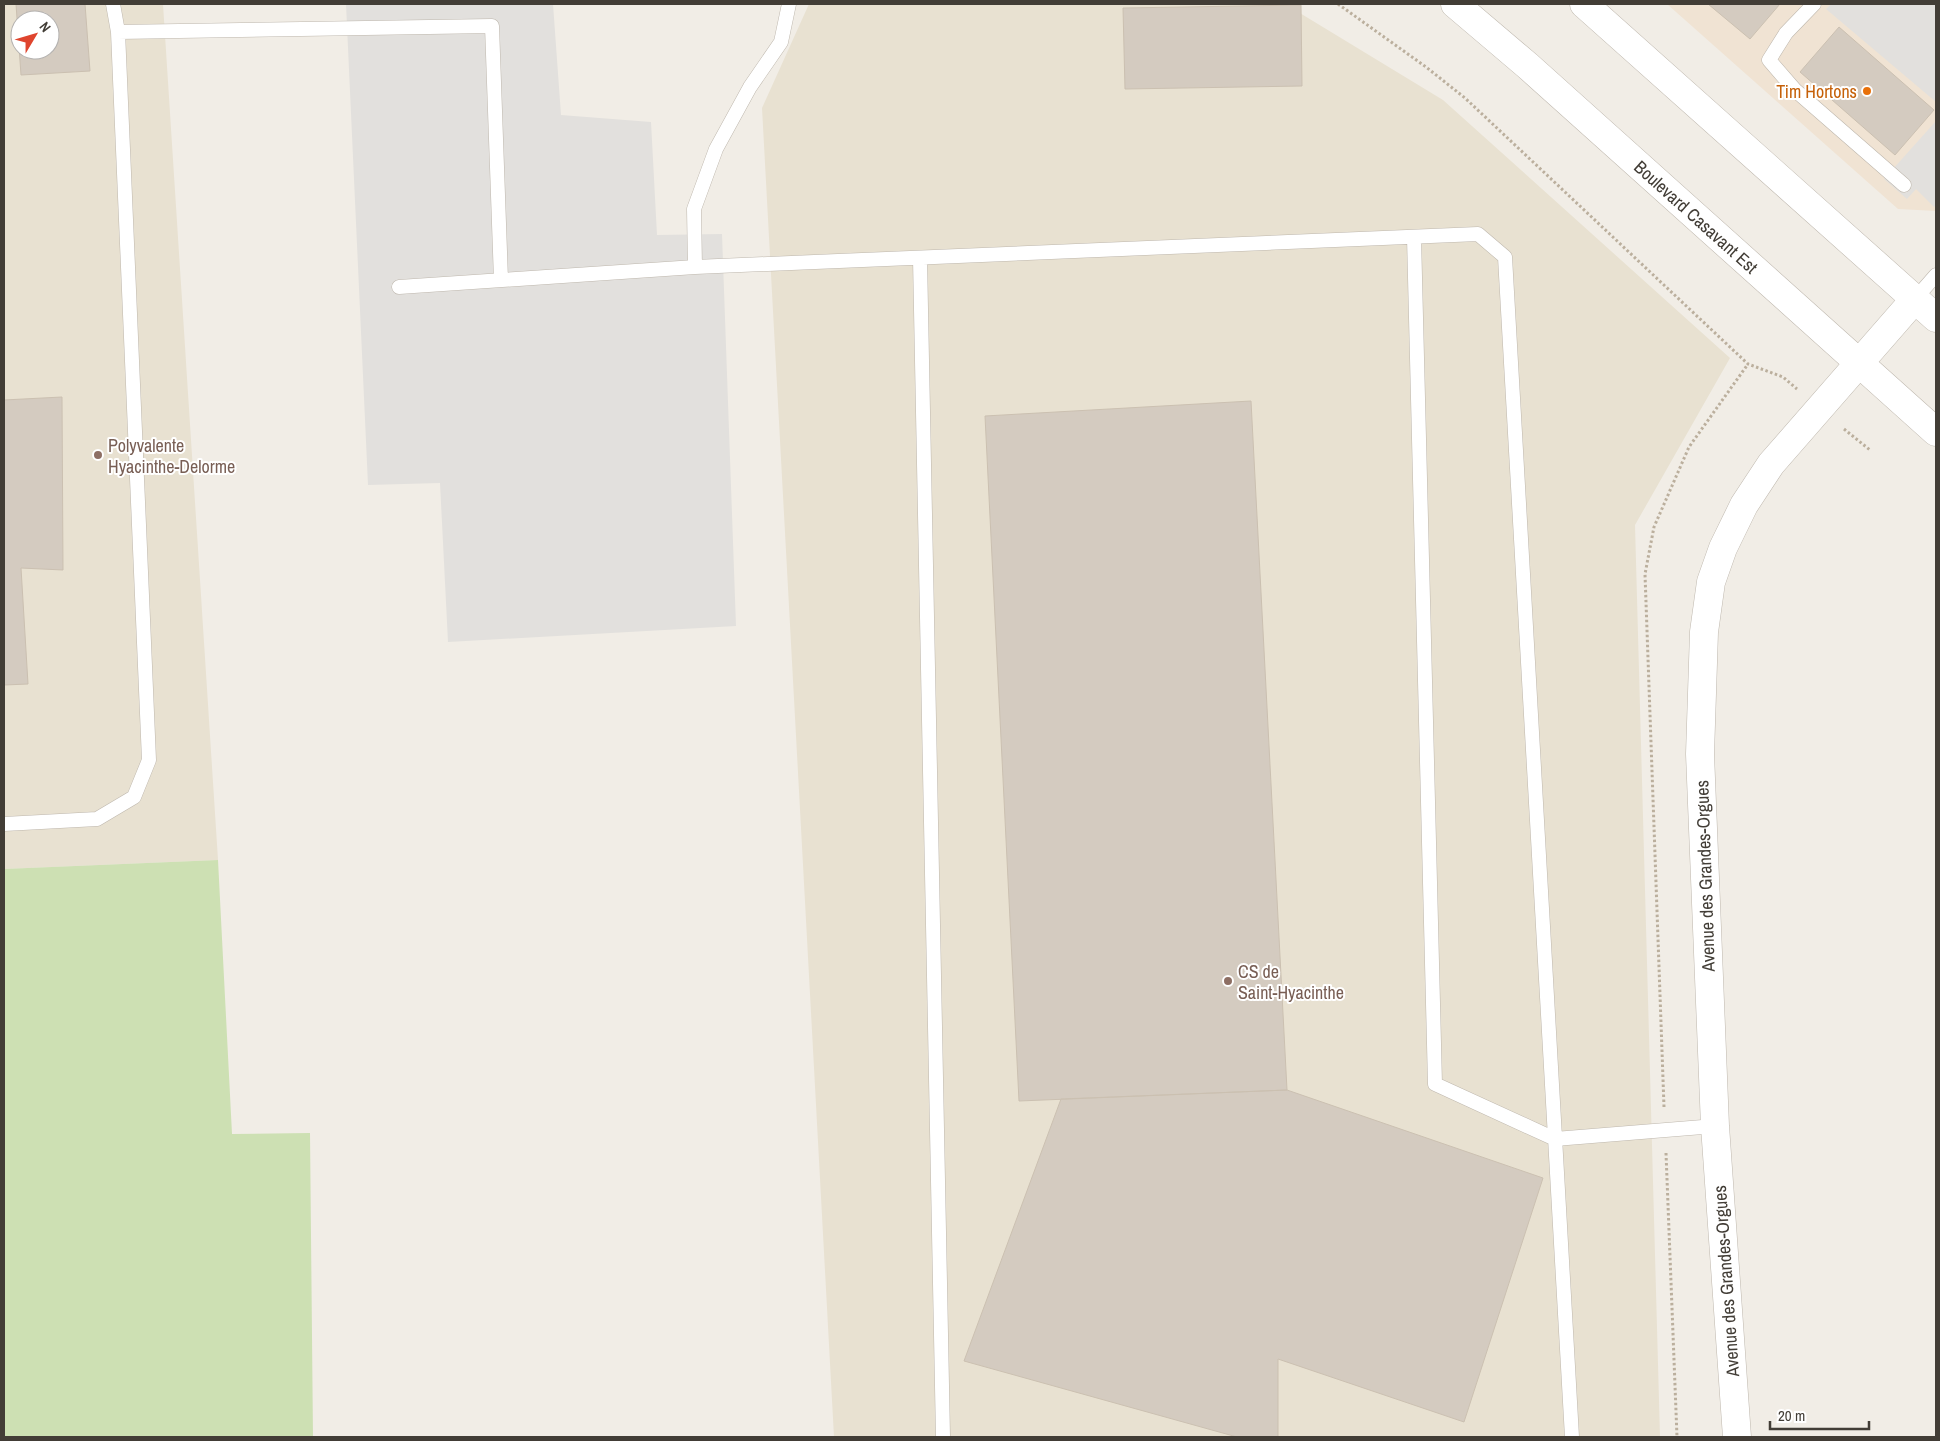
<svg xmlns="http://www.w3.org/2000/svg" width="1940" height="1441" font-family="'Archivo Narrow',sans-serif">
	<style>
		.commercial { fill: #f0e3d3 }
		.education { fill: #e8e1d1; fill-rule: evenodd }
		.green { fill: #cde0b3 }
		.parking { fill: #e2e0dd }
		.building { fill: #d4cbc0; stroke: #cbc0b1; fill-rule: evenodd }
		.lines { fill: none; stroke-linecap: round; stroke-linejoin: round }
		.service-casing { stroke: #beb7ad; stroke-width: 15 }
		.tertiary-casing { stroke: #beb7ad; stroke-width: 29 }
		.path { stroke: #bbaf9d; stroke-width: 3; stroke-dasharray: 2.5 2.5; stroke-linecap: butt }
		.service { stroke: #fff; stroke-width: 14 }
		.tertiary { stroke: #fff; stroke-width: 28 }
		.food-dot { fill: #e8710a; stroke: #fff; stroke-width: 2 }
		.education-dot { fill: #8d6e63; stroke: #fff; stroke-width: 2 }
		.labels { text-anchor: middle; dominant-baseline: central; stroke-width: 4; stroke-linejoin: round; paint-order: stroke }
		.food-label { font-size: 18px; fill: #c56008; stroke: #fff; text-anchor: end }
		.street-label { font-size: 18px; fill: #423d36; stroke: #fff }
		.education-label { font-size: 18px; fill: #785e54; stroke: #fff; text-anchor: start }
	</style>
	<rect width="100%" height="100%" fill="#f1ede6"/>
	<!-- commercial -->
	<path class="commercial" d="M1667 4H1936V211L1898 209Z"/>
	<!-- education -->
	<path class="education" d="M4 4H163L218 860 4 869ZM20 20H50V50H20Z
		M809 4H1285L1443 100 1730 358 1635 525 1660 1437H834L762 108Z"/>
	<!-- green -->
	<path class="green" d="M218 860 232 1134 310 1133 313 1437H4V869Z"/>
	<!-- parking -->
	<path class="parking" d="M346 4H553L561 115 651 122 657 235 722 234 736 626 448 642 440 483 368 485Z
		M1831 4H1936V102L1826 9Z
		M1936 121V205L1934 207 1916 189 1907 199 1884 179Z"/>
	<!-- building -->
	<path class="building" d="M16 4H85L90 71 21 75ZM20 20H50V50H20Z
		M1708 4H1780L1750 39Z
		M1301 5 1302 86 1125 89 1123 8Z
		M1839 27 1934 110 1895 155 1800 72Z
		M62 397 63 570 21 568 28 684 4 685V400Z
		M1251 401 1287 1090 1019 1101 985 416Z
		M1287 1090 1543 1178 1464 1422 1278 1359V1437H1237L964 1361 1061 1099Z"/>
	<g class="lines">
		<defs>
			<path id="service" d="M1814 4 1786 33 1769 60 1795 90 1904 185
				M118 32 492 26 501 280
				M1414 237 1435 1084 1555 1139 1715 1126
				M920 258 943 1437
				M695 267 694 209 716 149 750 87 781 42 789 4
				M399 287 695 267 1478 234 1505 257 1572 1437
				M1915 299 1936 275
				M4 824 97 819 134 797 149 760 118 32 113 4"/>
			<path id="tertiary" d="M1455 4 1528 66 1936 432
				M1584 4 1936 318
				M1737 1437 1715 1126 1700 754 1704 632 1711 582 1723 548 1744 505 1771 464 1915 299"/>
		</defs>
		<!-- service casing -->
		<use href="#service" class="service-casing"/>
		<!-- tertiary casing -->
		<use href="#tertiary" class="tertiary-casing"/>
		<!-- path -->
		<path class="path" d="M1338 4 1426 67 1465 98 1748 364 1783 377 1797 389
			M1844 429 1870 450
			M1664 1107 1645 574 1654 527 1689 447 1748 364
			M1666 1153 1677 1437"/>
		<!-- service -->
		<use href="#service" class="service"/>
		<!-- tertiary -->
		<use href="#tertiary" class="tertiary"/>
	</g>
	<!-- markers -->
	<circle class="food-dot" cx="1867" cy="91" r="5"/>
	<g class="education-dot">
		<circle cx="98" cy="455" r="5"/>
		<circle cx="1228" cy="981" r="5"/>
	</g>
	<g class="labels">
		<!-- food labels -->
		<g class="food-label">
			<text x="1857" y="91">Tim Hortons</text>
		</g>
		<!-- street labels -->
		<g class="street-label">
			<text transform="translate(1696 217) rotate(42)">Boulevard Casavant Est</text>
			<text transform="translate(1705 876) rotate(-92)">Avenue des Grandes-Orgues</text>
			<text transform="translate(1726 1281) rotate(-94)">Avenue des Grandes-Orgues</text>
		</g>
		<!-- education labels -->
		<g class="education-label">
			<text x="108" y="445">Polyvalente<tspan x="108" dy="21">Hyacinthe-Delorme</tspan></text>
			<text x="1238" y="971">CS de<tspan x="1238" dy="21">Saint-Hyacinthe</tspan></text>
		</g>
	</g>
	<!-- border -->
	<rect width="1940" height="1441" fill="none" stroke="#423d36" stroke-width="10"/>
	<!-- north arrow -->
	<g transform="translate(35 35) rotate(52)"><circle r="24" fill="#ffffff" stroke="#b3b1af"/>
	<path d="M0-4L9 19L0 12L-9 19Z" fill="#df452e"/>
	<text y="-8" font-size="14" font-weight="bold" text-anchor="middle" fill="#423d36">N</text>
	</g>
	<!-- scale -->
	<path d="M1770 1421v8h99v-8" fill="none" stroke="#423d36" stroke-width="2.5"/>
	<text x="1778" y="1421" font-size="15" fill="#423d36" stroke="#ffffff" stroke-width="4" paint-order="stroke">20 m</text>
</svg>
